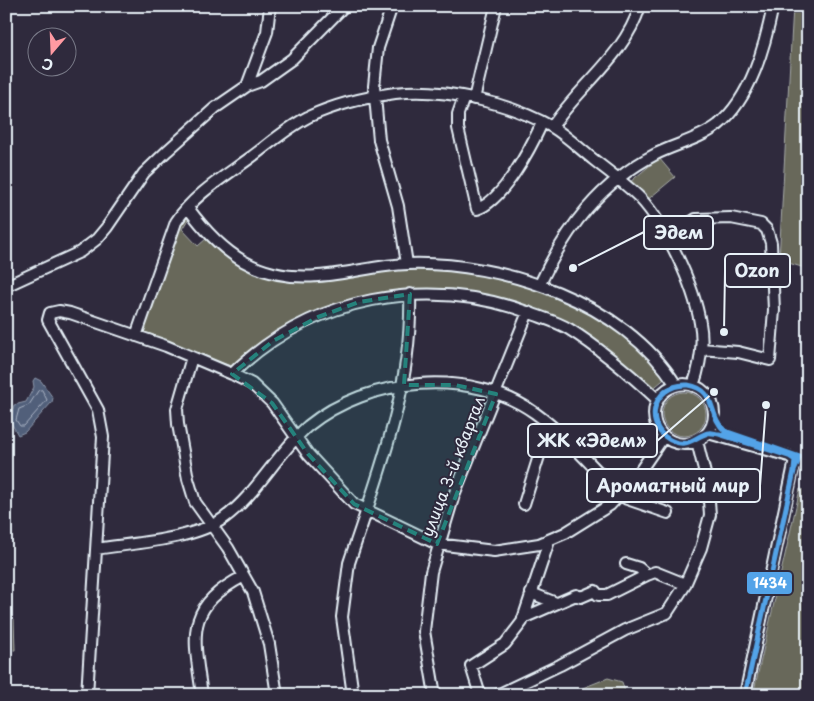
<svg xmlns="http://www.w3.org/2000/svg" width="814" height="701" font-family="'Playpen Sans',sans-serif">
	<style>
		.green { fill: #67685a; stroke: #a8aca9 }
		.water { fill: #515e7a; stroke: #8d99ac }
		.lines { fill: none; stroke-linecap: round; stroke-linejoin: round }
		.shore { stroke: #acb6c6; stroke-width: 1 }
		.minor-casing { stroke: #e8f1f8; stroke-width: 14 }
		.minor { stroke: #2f2a3d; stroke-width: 10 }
		.bus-1-casing { stroke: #2f2a3d; stroke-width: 9 }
		.bus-1 { stroke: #53a3e8; stroke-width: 5 }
		.marked { fill: #25827c; fill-opacity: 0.2; stroke: #25827c; stroke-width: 4; stroke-dasharray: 10 6; stroke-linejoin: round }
		.labels { text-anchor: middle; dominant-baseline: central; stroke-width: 4; stroke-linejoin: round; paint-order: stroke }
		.street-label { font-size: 16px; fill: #e8f1f8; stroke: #2f2a3d }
		.leader { fill: none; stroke: #e8f1f8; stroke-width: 2 }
		.callout-dot { fill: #e8f1f8; stroke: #2f2a3d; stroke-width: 2 }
		.callout { fill: #2f2a3d; stroke: #e8f1f8; stroke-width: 2 }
		.callout-label { font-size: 18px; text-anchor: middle; font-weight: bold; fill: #e8f1f8 }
		.line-badge { stroke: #2f2a3d; stroke-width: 2 }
		.badge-label { font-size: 14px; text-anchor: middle; font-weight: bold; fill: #fff }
	</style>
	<rect width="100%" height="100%" fill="#2f2a3d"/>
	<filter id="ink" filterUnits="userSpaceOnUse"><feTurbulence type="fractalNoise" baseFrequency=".02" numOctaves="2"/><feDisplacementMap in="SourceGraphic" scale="10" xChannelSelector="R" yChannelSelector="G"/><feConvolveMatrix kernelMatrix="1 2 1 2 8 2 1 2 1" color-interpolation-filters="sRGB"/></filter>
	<g filter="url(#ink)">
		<!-- green -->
		<path class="green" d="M793 6H808V269L779 260Z
			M659 158 675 177 646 201 630 182Z
			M186 216 189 218 182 229 198 246 207 238C225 250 244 267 264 275 302 291 352 276 391 271 450 263 532 277 582 307 614 327 641 350 667 377L651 390C627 366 601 343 571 326 499 284 402 278 325 309 291 322 260 343 231 366L142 335 180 222Z
			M662 414a22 22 0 1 1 44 0a22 22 0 1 1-44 0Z
			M800 489 808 491V695H753Z
			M6 620H14L15 650H6Z
			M608 678 622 682 626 695H565Z"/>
		<!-- water -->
		<path class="water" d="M35 378 41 381 53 398 52 402 25 432 18 435 10 421 14 405 26 402 34 387 33 381Z"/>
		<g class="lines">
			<!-- shore -->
			<path class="shore" d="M42 390 47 400 24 426H20L16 420 19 409 29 405 38 391Z"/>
			<defs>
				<path id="minor" d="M392 6 378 48 374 86 379 140 398 206 407 264
					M247 86 267 32 270 6
					M464 97 458 114V128L477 209C503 201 531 147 542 123
					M474 99 496 6
					M552 127C580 85 625 56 640 6
					M188 208C222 254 258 281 318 276 348 274 378 265 408 264 502 261 624 302 676 385
					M666 238 696 219 731 218 761 224 767 230 771 243 774 310 770 360 738 352 701 349
					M540 284C566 228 600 183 656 154 676 144 700 139 718 125 751 98 765 46 773 6
					M6 286 80 252 97 239 107 227 144 173 167 151 215 108 247 86 261 81 292 59 344 6
					M136 336 176 222C193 195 224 177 250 158 269 144 287 128 308 117 334 105 367 97 395 93 443 87 510 103 552 127 567 136 580 149 594 160 609 172 626 184 640 198 666 226 694 285 700 323 704 344 700 366 693 386
					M192 357 177 409 178 424 188 479 195 502 228 548 253 592 269 644 277 695
					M232 374C311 296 428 275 530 313 543 318 558 322 569 329 601 349 630 374 658 400
					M654 414a30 30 0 1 1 60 0a30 30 0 1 1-60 0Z
					M708 433 789 456 795 460 745 695
					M524 504 549 424
					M96 549C133 543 194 540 224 518 257 494 277 453 308 426 368 377 471 367 535 413 567 436 592 467 620 494L627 499 668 513
					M647 575 655 572 680 582
					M531 593 556 603
					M523 618 576 595 581 597 595 591 598 595H607L647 575 639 568 626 564
					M87 695 103 437 98 410 48 320 50 313 59 311 70 313 166 346 232 374 252 384 272 403 308 454 354 504 437 544 494 551 539 544 565 533 610 505 636 477 664 436
					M202 695C194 636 183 608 244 576
					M353 695 342 617 349 563C378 475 413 388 410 294
					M435 695 424 631 431 572 454 495 528 312
					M480 695 471 666 505 644 522 622 549 541
					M497 695 560 665 625 630 667 613 684 587 701 548 710 515 708 486 697 441"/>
			</defs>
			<!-- minor casing -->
			<use href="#minor" class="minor-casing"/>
			<!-- minor -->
			<use href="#minor" class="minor"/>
			<defs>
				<path id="bus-1" d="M688 385C718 390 707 415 725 431L800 457 794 471 795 460 789 456 719 434C716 434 711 432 708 433 696 436 689 447 675 442 642 431 650 383 688 385Z
					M745 695 794 471"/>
			</defs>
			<!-- bus-1 casing -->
			<use href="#bus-1" class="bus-1-casing"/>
			<!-- bus-1 -->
			<use href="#bus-1" class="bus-1"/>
		</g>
	</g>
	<!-- marked area -->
	<path class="marked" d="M410 294 404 385H455L496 394 437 544 354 504 308 454 272 403 232 374 273 341 318 317 359 302Z"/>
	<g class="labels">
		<!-- street labels -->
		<g class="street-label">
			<text transform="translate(452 466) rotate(-69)">улица 3-й квартал</text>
		</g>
	</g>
	<!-- callouts -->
	<path class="leader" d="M573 268L644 232M724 332L725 271M714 392L657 441M766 405L760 486"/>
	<g class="callout-dot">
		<circle cx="573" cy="268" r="5"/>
		<circle cx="724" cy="332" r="5"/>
		<circle cx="714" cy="392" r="5"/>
		<circle cx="766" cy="405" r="5"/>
	</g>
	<g class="callout">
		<rect x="644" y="216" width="69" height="33" rx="5"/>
		<rect x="725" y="254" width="65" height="33" rx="5"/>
		<rect x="528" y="424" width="129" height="33" rx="5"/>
		<rect x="587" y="469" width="173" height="33" rx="5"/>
	</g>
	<g class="callout-label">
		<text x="679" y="239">Эдем</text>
		<text x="757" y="277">Ozon</text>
		<text x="592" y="447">ЖК «Эдем»</text>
		<text x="673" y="492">Ароматный мир</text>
	</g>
	<rect class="line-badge" x="746" y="571" width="47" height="24" rx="5" fill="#53a3e8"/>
	<g class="badge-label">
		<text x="770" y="588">1434</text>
	</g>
	<!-- margin -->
	<rect width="814" height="701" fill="none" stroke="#2f2a3d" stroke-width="25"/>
	<rect x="12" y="12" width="789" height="676" fill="none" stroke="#e8f1f8" stroke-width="2" filter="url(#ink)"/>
	<!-- north arrow -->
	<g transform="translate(52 52) rotate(199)"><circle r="24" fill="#2f2a3d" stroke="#797a88"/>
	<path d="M0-4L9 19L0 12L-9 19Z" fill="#ff9aa2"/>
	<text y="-8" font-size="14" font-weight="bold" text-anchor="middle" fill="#e8f1f8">С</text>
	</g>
</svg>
